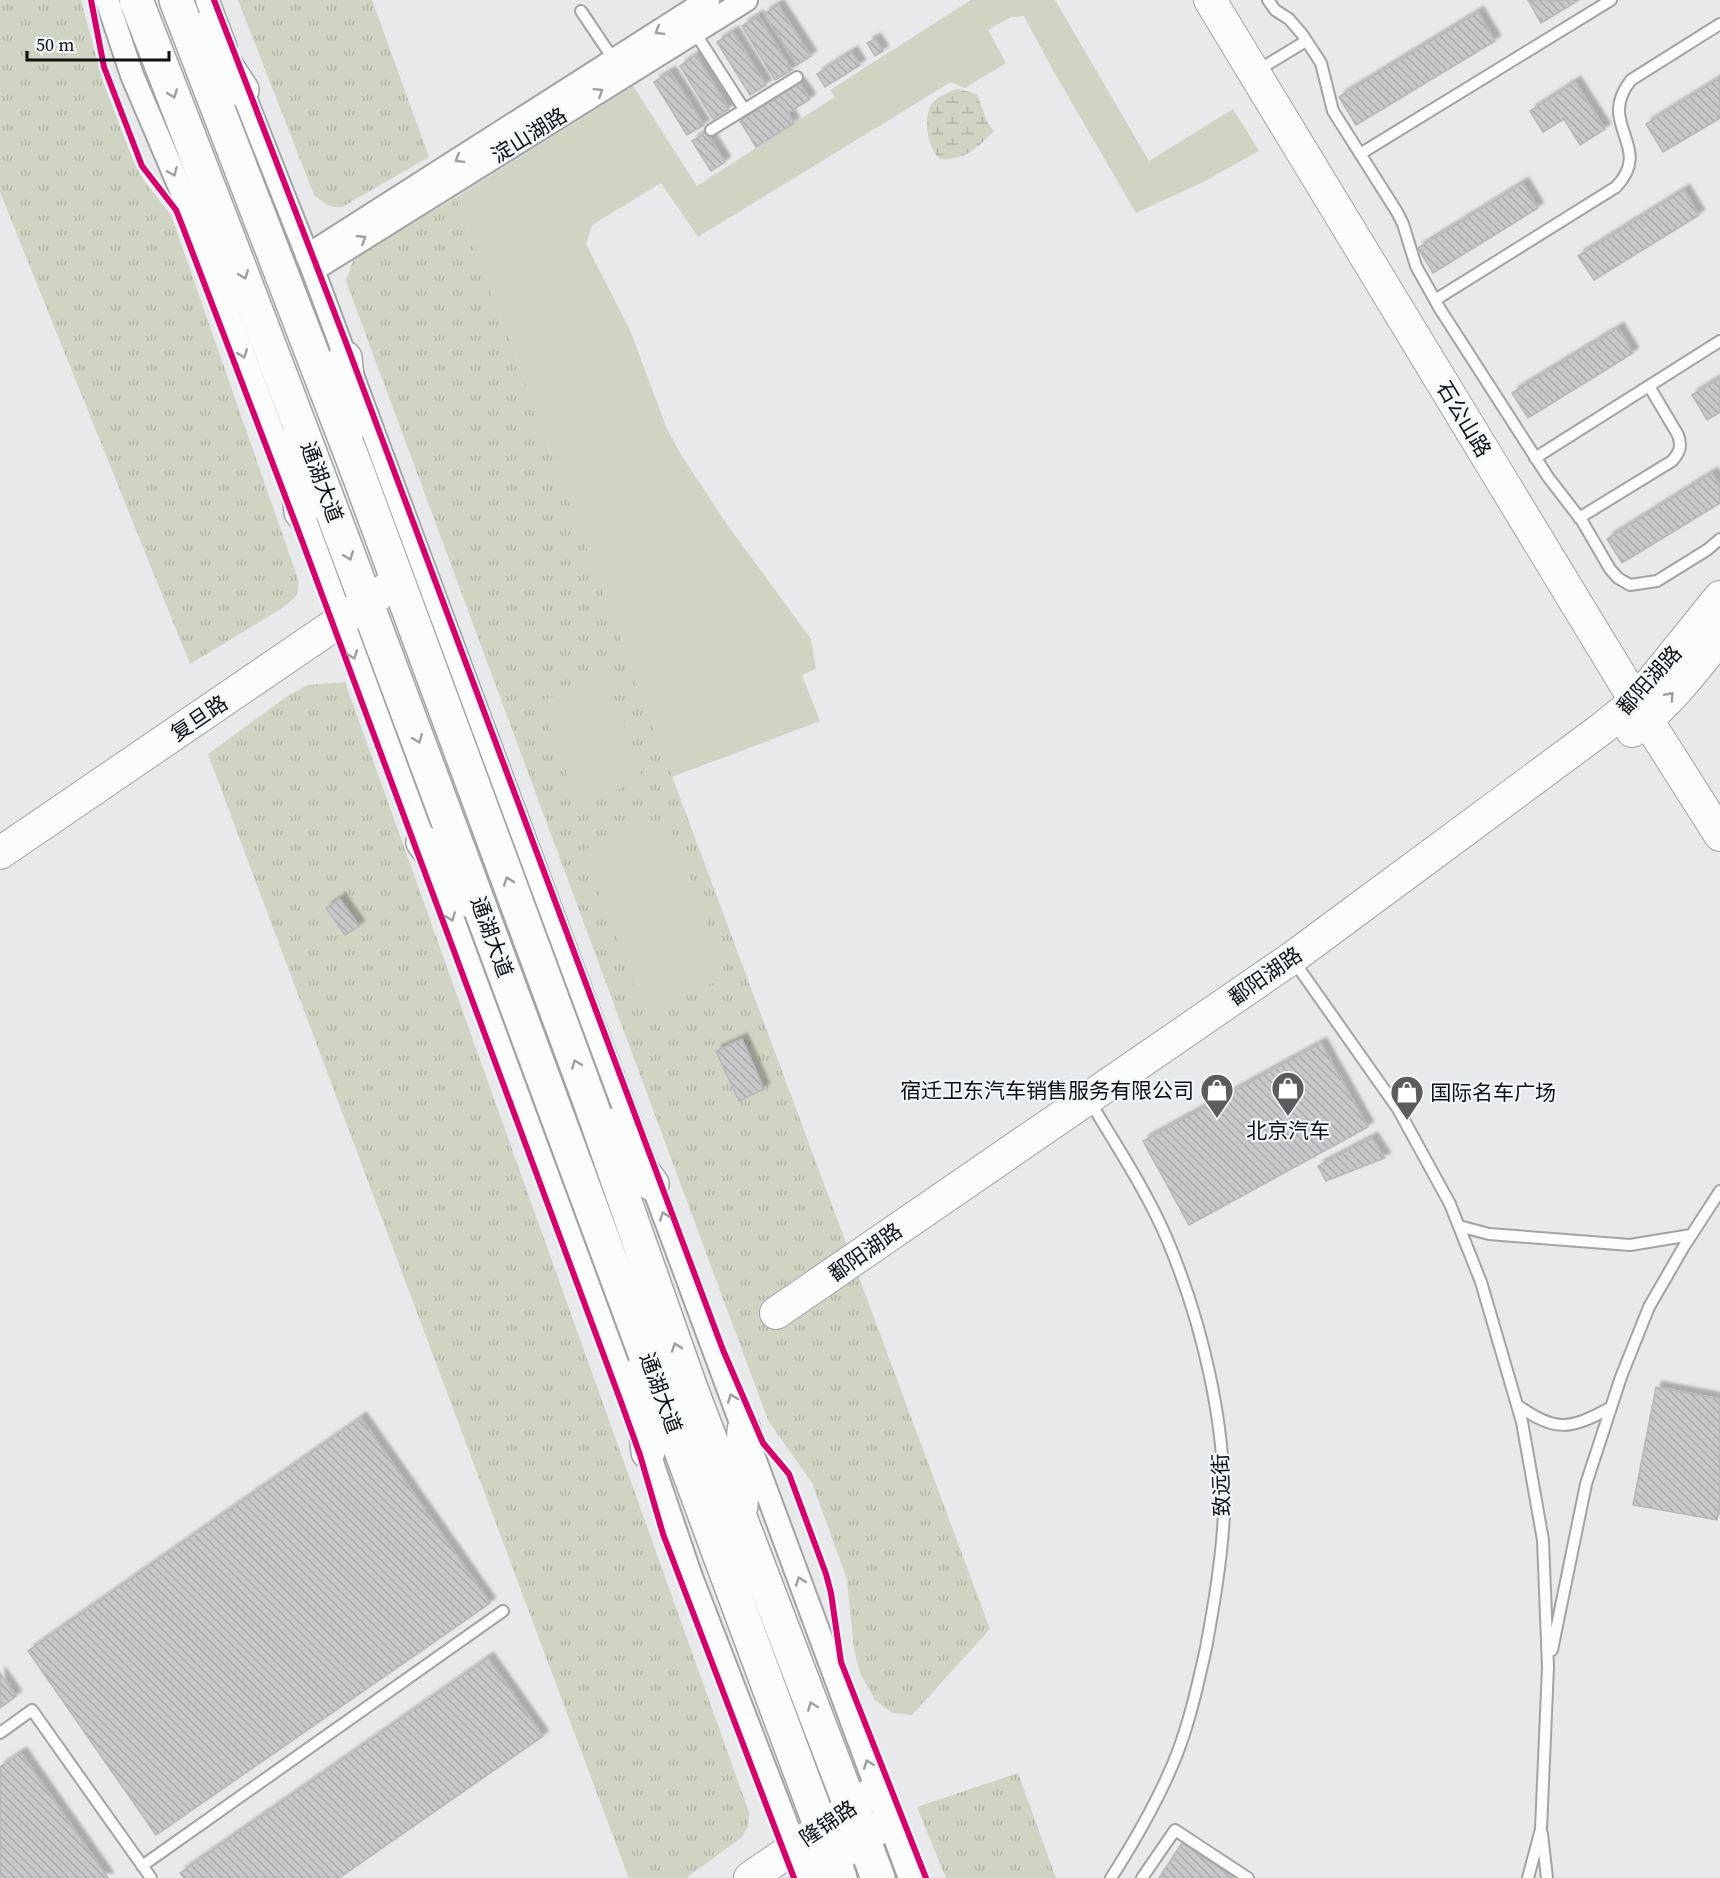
<svg xmlns="http://www.w3.org/2000/svg" width="1720" height="1878" font-family="'Source Serif 4','Noto Sans SC',serif">
	<style>
		.wetland { fill: url(#wetland-marsh) }
		.park { fill: url(#park-tufts) }
		.garden { fill: #cfd4c3 }
		.building { fill: url(#building-back-hatch); stroke: #b6b8ba; stroke-width: 1.5; filter: url(#shadow) }
		.lines { fill: none; stroke-linecap: round; stroke-linejoin: round }
		.lane-casing { stroke: #a2a3a5; stroke-width: 14 }
		.street-casing { stroke: #a2a3a5; stroke-width: 26 }
		.secondary-casing { stroke: #a2a3a5; stroke-width: 34 }
		.primary-casing { stroke: #a2a3a5; stroke-width: 36 }
		.lane { stroke: #fbfcfc; stroke-width: 10 }
		.street { stroke: #fbfcfc; stroke-width: 22 }
		.secondary { stroke: #fbfcfc; stroke-width: 32 }
		.primary { stroke: #fbfcfc; stroke-width: 33 }
		.cycleway-casing { stroke: #f3f6fa; stroke-width: 10 }
		.cycleway { stroke: #d6006c; stroke-width: 6 }
		.oneway { stroke: #9d9e9e }
		.labels { text-anchor: middle; dominant-baseline: central; stroke-width: 4.5; stroke-linejoin: round; paint-order: stroke }
		.street-label { font-size: 21px; fill: #0f1011; stroke: #f3f6fa }
		.poi-label { font-size: 21px; fill: #0f1011; stroke: #f3f6fa; text-anchor: end }
	</style>
	<defs>
		<pattern id="wetland-marsh" width="20" height="14" patternUnits="userSpaceOnUse" patternTransform="scale(1.5)"><rect width="20" height="14" fill="#cfd4c3"/><path d="M1 5h8M5 5V1M11 12h8M15 12V8" fill="none" stroke="#b1b5a6"/></pattern>
		<pattern id="park-tufts" width="24" height="20" patternUnits="userSpaceOnUse" patternTransform="scale(1.5)"><rect width="24" height="20" fill="#cfd4c3"/><path d="M3 7l-1-3M5 7V3M7 7l1-3M15 17l-1-3M17 17v-4M19 17l1-3" fill="none" stroke="#b1b5a6"/></pattern>
		<pattern id="building-back-hatch" width="6" height="6" patternUnits="userSpaceOnUse" patternTransform="scale(1.5)"><rect width="6" height="6" fill="#c7c8ca"/><path d="M-1 5l2 2M0 0l6 6M5-1l2 2" fill="none" stroke="#aaabac"/></pattern>
		<filter id="shadow"><feDropShadow dx="5.5" dy="-5.5" stdDeviation="1.5" flood-color="#0004"/></filter>
	</defs>
	<rect width="100%" height="100%" fill="#e7e9eb"/>
	<!-- wetland -->
	<path class="wetland" d="M958 89 977 94 987 122 994 131C978 147 965 161 940 159 927 148 922 116 933 102 939 96 950 91 958 89Z"/>
	<!-- park -->
	<path class="park" d="M0 0H81L103 82 135 165 144 181 171 215 299 582 297 595 284 607 190 664 0 192Z
		M238 0H372L429 157 342 207C329 208 324 203 314 195Z
		M456 197 990 1629 912 1715 892 1713 875 1700 860 1673 854 1649 847 1579 812 1483 768 1420 346 281 354 258Z
		M345 682 749 1812 748 1827 741 1838 686 1878H629L628 1876 208 754 289 695 308 685Z
		M1018 1773 1056 1878H946L917 1807Z"/>
	<!-- garden -->
	<path class="garden" d="M971 0H1055L1149 161 1233 109 1259 151 1203 182 1136 213 1054 72 1024 16 1011 17 988 30 1006 63 965 88 951 82 698 237 661 183 592 225 586 244 630 330 667 429 683 458 728 526 811 639 816 669 802 675 820 721 672 777 456 197 633 86 697 186 835 97 830 90Z
		M606 677 643 780 578 803 541 701Z
		M667 818 727 978 643 1009 583 850Z"/>
	<!-- building -->
	<path class="building" d="M1528 0H1579L1541 23Z
		M778 5 811 56 797 65 764 14Z
		M1478 12 1495 41 1356 125 1339 97Z
		M758 16 792 70 775 80 742 26Z
		M733 32 766 85 750 95 717 42Z
		M875 39 883 51 875 56 867 43Z
		M852 52 860 65 825 87 817 74Z
		M696 55 729 109 713 119 680 66Z
		M670 72 704 125 687 135 654 82Z
		M1720 78V118L1663 152 1646 124Z
		M1575 82 1605 129 1580 145 1564 119 1543 132 1530 111Z
		M799 83 810 99 788 113 794 123 756 147 740 121Z
		M706 132 725 162 711 171 692 141Z
		M1523 183 1538 208 1433 273 1418 248Z
		M1684 190 1699 215 1594 280 1578 256Z
		M1618 328 1633 353 1528 418 1512 393Z
		M1720 378V412L1707 420 1692 395Z
		M1712 473 1720 486V503L1622 563 1607 539Z
		M340 899 359 926 345 935 326 908Z
		M742 1039 764 1089 739 1101 716 1051Z
		M1321 1043 1368 1127 1189 1225 1143 1141Z
		M1372 1138 1385 1158 1326 1181 1318 1166Z
		M1656 1387 1720 1399V1503L1717 1520 1633 1505Z
		M361 1418 490 1603 156 1835 28 1651Z
		M488 1658 543 1736 339 1878H184L180 1873Z
		M0 1673 16 1696 0 1708Z
		M21 1753 108 1878H0V1767Z
		M1182 1843 1234 1878H1159Z"/>
	<g class="lines">
		<defs>
			<path id="lane" d="M1268 0 1275 10 1289 19 1302 34 1321 63 1333 111 1397 212 1403 224 1416 266 1440 309 1548 477 1582 521 1610 569 1618 578 1630 585 1657 581 1707 550 1720 539
				M581 11 614 60
				M694 31 744 109
				M1255 72 1306 41
				M711 130 797 77
				M1360 154 1611 0
				M1435 300 1616 187C1655 146 1595 125 1631 80L1720 24
				M1535 458 1720 341
				M1579 518 1672 461C1680 452 1682 446 1678 435L1649 386
				M1293 960 1398 1109 1450 1204 1481 1282 1522 1422 1543 1540 1548 1667 1541 1829 1528 1878
				M1089 1100C1116 1145 1146 1190 1167 1239 1202 1322 1226 1423 1224 1513 1222 1558 1214 1604 1206 1648 1198 1684 1190 1720 1177 1754 1160 1797 1136 1839 1111 1878
				M1459 1226 1489 1234 1630 1245 1691 1235
				M1517 1405C1556 1432 1569 1430 1610 1408
				M1552 1650 1586 1484 1621 1377 1649 1307 1683 1248 1720 1191
				M0 1733 32 1710 151 1878
				M1542 1834 1547 1878
				M142 1866 503 1611
				M1142 1878 1175 1830 1248 1878"/>
			<path id="street" d="M107 0 132 75 187 204 277 444 635 1412 691 1577 800 1859
				M207 0 225 47
				M237 78 313 270 910 1878
				M307 256 708 0
				M313 270 746 0"/>
			<path id="secondary" d="M1210 0 1647 720 1720 835
				M1632 731C1665 708 1696 669 1720 636
				M0 853 397 582
				M776 1313 1292 958 1600 730 1636 701 1720 597
				M750 1878 877 1790
				M805 1878 889 1821"/>
			<path id="primary" d="M136 0C380 623 605 1252 840 1878
				M176 0 357 470 589 1099 691 1389 878 1878
				M202 29 242 90
				M345 358 352 424
				M296 442V465L301 512
				M423 842 467 900
				M609 1125 652 1184
				M641 1372 648 1452
				M741 1506 744 1430"/>
		</defs>
		<!-- lane casing -->
		<use href="#lane" class="lane-casing"/>
		<!-- street casing -->
		<use href="#street" class="street-casing"/>
		<!-- secondary casing -->
		<use href="#secondary" class="secondary-casing"/>
		<!-- primary casing -->
		<use href="#primary" class="primary-casing"/>
		<!-- lane -->
		<use href="#lane" class="lane"/>
		<!-- street -->
		<use href="#street" class="street"/>
		<!-- secondary -->
		<use href="#secondary" class="secondary"/>
		<!-- primary -->
		<use href="#primary" class="primary"/>
		<defs>
			<path id="cycleway" d="M91 0 104 67 142 166 176 210 182 225 298 530 621 1402 640 1455 663 1534 794 1878
				M214 0 345 340 723 1350 763 1443 789 1474 826 1574 831 1593 841 1662 926 1878"/>
		</defs>
		<!-- cycleway casing -->
		<use href="#cycleway" class="cycleway-casing"/>
		<!-- cycleway -->
		<use href="#cycleway" class="cycleway"/>
	</g>
	<!-- one-way arrows -->
	<defs><path id="oneway-chevron" d="M-2-3.5L2.5 0L-2 3.5" fill="none" stroke-width="1.6" stroke-linecap="round" stroke-linejoin="round" transform="scale(1.5)"/></defs>
	<g class="oneway">
		<use href="#oneway-chevron" transform="translate(659 31) rotate(148)"/>
		<use href="#oneway-chevron" transform="translate(599 92) rotate(-32)"/>
		<use href="#oneway-chevron" transform="translate(173 94) rotate(69)"/>
		<use href="#oneway-chevron" transform="translate(459 159) rotate(148)"/>
		<use href="#oneway-chevron" transform="translate(173 172) rotate(67)"/>
		<use href="#oneway-chevron" transform="translate(362 239) rotate(-32)"/>
		<use href="#oneway-chevron" transform="translate(244 275) rotate(69)"/>
		<use href="#oneway-chevron" transform="translate(243 354) rotate(69)"/>
		<use href="#oneway-chevron" transform="translate(349 556) rotate(70)"/>
		<use href="#oneway-chevron" transform="translate(353 655) rotate(70)"/>
		<use href="#oneway-chevron" transform="translate(1670 696) rotate(-48)"/>
		<use href="#oneway-chevron" transform="translate(418 739) rotate(69)"/>
		<use href="#oneway-chevron" transform="translate(508 881) rotate(-110)"/>
		<use href="#oneway-chevron" transform="translate(451 917) rotate(69)"/>
		<use href="#oneway-chevron" transform="translate(576 1064) rotate(-110)"/>
		<use href="#oneway-chevron" transform="translate(664 1216) rotate(-110)"/>
		<use href="#oneway-chevron" transform="translate(676 1347) rotate(-109)"/>
		<use href="#oneway-chevron" transform="translate(732 1398) rotate(-110)"/>
		<use href="#oneway-chevron" transform="translate(800 1581) rotate(-110)"/>
		<use href="#oneway-chevron" transform="translate(812 1706) rotate(-111)"/>
		<use href="#oneway-chevron" transform="translate(868 1764) rotate(-111)"/>
	</g>
	<!-- icons -->
	<defs>
		<symbol id="shop-pin" viewBox="-11 -11 22 30"><path d="M0 17L-7.5 6A9.5 9.5 0 1 1 7.5 6Z" fill="#5b5c5d" stroke="#f3f6fa"/><path d="M-5-2.5h2.3a2.7 3.5 0 0 1 5.4 0H5L5.5 6h-11ZM-1.5-2.5h3a1.5 2.3 0 0 0-3 0Z" fill="#fff"/></symbol>
	</defs>
	<g fill-rule="evenodd">
		<use href="#shop-pin" x="1269" y="1069" width="38" height="52"/>
		<use href="#shop-pin" x="1198" y="1071" width="38" height="52"/>
		<use href="#shop-pin" x="1388" y="1073" width="38" height="52"/>
	</g>
	<g class="labels">
		<!-- street labels -->
		<g class="street-label">
			<text transform="translate(529 135) rotate(-32)">淀山湖路</text>
			<text transform="translate(1464 419) rotate(59)">石公山路</text>
			<text transform="translate(322 482) rotate(70)">通湖大道</text>
			<text transform="translate(1649 680) rotate(-48)">鄱阳湖路</text>
			<text transform="translate(199 718) rotate(-34)">复旦路</text>
			<text transform="translate(492 937) rotate(70)">通湖大道</text>
			<text transform="translate(1265 976) rotate(-35)">鄱阳湖路</text>
			<text transform="translate(865 1252) rotate(-35)">鄱阳湖路</text>
			<text transform="translate(661 1393) rotate(70)">通湖大道</text>
			<text transform="translate(1221 1485) rotate(-92)">致远街</text>
			<text transform="translate(828 1823) rotate(-34)">隆锦路</text>
		</g>
		<!-- poi labels -->
		<g class="poi-label">
			<text x="1194" y="1090">宿迁卫东汽车销售服务有限公司</text>
			<text x="1430" y="1092" text-anchor="start">国际名车广场</text>
			<text x="1288" y="1130" text-anchor="middle">北京汽车</text>
		</g>
	</g>
	<!-- scale -->
	<path d="M27 51v9h142v-9" fill="none" stroke="#0f1011" stroke-width="3"/>
	<text x="36" y="51" font-size="18" fill="#0f1011" stroke="#f3f6fa" stroke-width="4.5" paint-order="stroke">50 m</text>
</svg>
